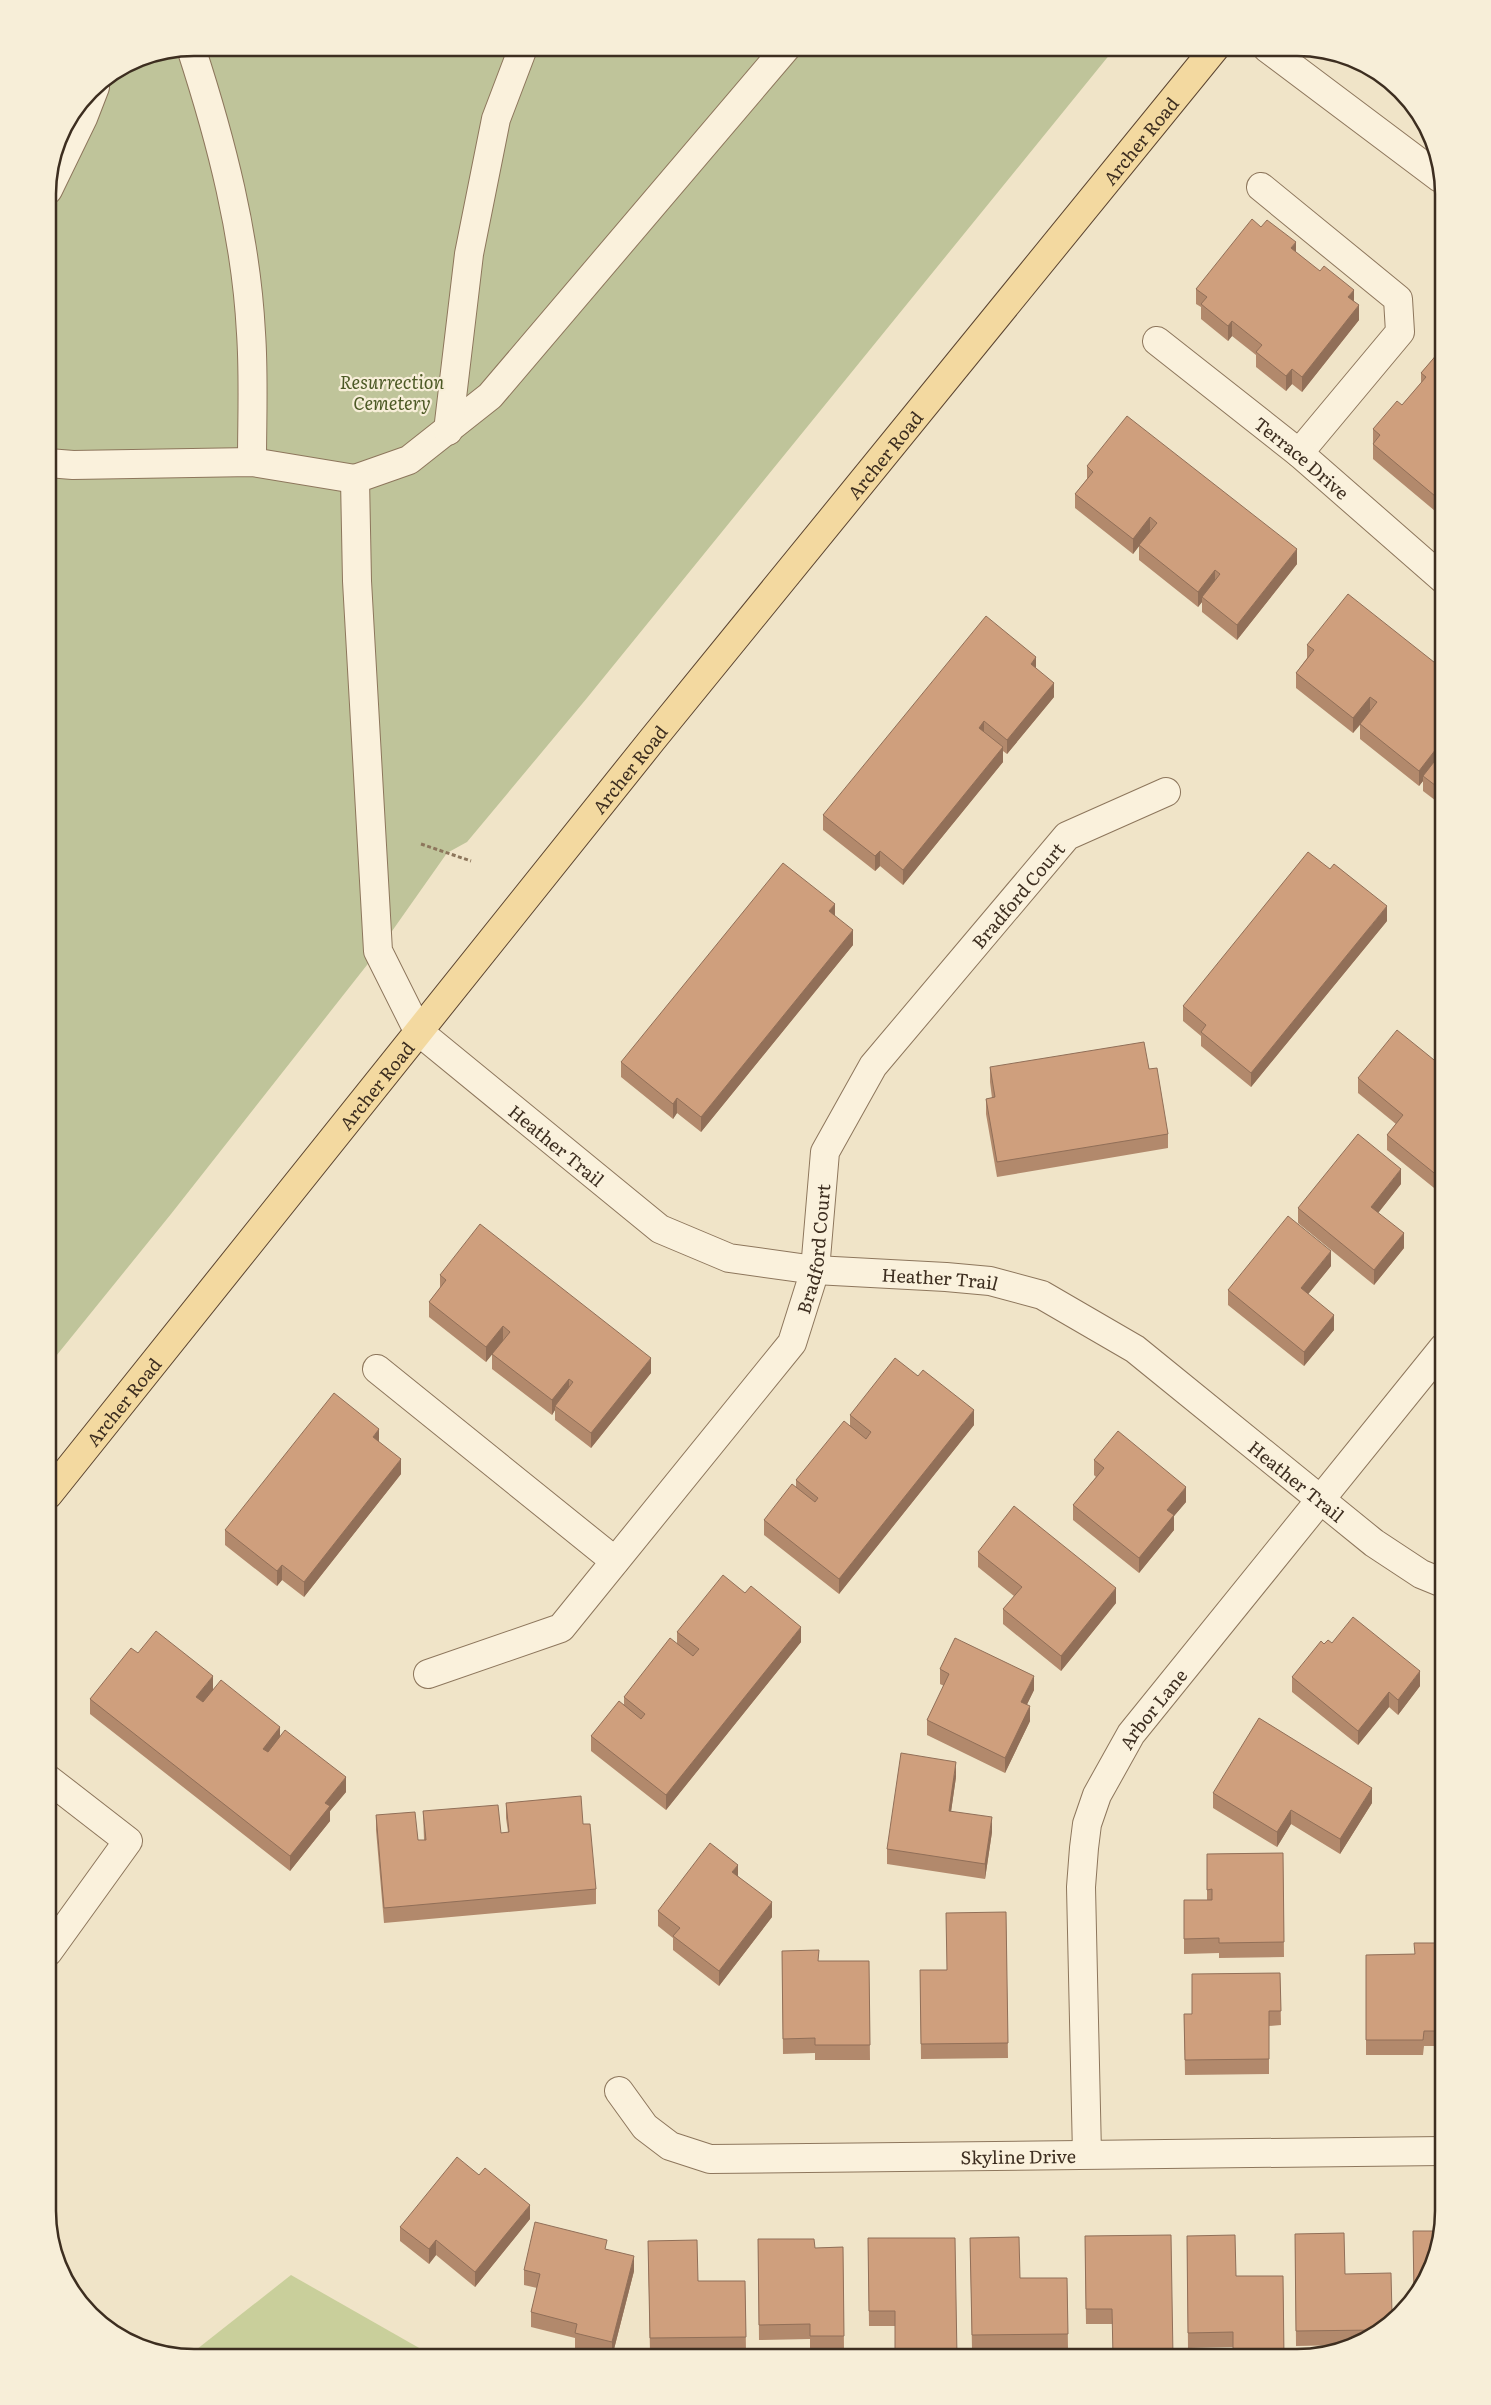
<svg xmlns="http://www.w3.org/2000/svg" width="1491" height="2405" font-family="Literata,serif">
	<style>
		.green { fill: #c9cf9b }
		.cemetery { fill: #bfc49a }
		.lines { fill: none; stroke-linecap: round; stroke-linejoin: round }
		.minor-casing { stroke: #8d765c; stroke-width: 30 }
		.major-casing { stroke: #5b4430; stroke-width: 30 }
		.path { stroke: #8d765c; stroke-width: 3; stroke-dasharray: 4 2.5; stroke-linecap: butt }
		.minor { stroke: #faf1dc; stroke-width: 28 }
		.major { stroke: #f3d9a0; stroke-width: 28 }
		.wall { fill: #b2896c }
		.shaded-wall { fill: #916f58 }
		.building { fill: #cf9f7d; stroke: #916f58 }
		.labels { text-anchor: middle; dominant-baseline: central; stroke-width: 4.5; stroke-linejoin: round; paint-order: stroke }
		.street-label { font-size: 18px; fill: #3d2e20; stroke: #f7eed8 }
		.park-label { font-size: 18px; font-style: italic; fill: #4d5a26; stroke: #f7eed8 }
		.rim { fill: none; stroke: #3d2e20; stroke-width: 2.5 }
	</style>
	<rect width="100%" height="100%" fill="#f0e4c8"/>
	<!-- green -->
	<path class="green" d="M291 2275 435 2357H187Z"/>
	<!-- cemetery -->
	<path class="cemetery" d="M194 48H1115L587 698 467 842 447 853 378 951 171 1214 48 1366V185L91 90 138 59Z"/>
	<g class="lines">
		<defs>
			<g id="minor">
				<path d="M191 48C221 140 246 236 251 333 254 376 252 419 252 462"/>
				<path id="s1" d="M786 48 490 396 409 460 355 479 357 581 378 951 418 1031 660 1229 729 1258 815 1270 946 1277 990 1281 1042 1295 1135 1349 1374 1543 1421 1574 1443 1583"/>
				<path d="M1267 48 1440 178"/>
				<path d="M1261 187 1398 299 1400 332 1299 453"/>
				<path d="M48 190 83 118 95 87"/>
				<path id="s2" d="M1157 341 1299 453 1443 579"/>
				<path d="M448 431 469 254 496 119 523 48"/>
				<path d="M48 463 73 465 252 462 355 479"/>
				<path d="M377 1369 615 1561"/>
				<path id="s3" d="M428 1674 561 1628 792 1343 815 1270 825 1152 873 1066 1067 836 1166 792"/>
				<path d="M48 1952 128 1841 48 1779"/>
				<path id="s4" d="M619 2091 645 2127 670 2146 710 2159 1443 2151"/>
				<path id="s5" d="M1087 2154 1081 1887 1084 1848 1087 1824 1097 1795 1131 1734 1443 1348"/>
			</g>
			<g id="major">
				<path id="s6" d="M48 1495 652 740 1215 48"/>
			</g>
		</defs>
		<!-- minor casing -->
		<use href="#minor" class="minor-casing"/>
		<!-- major casing -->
		<use href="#major" class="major-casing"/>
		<!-- path -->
		<path class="path" d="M421 844 471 861"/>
		<!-- minor -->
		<use href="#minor" class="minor"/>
		<!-- major -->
		<use href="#major" class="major"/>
	</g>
	<!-- wall -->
	<path class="wall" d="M1261 227 1296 252 1354 301 1359 320 1302 392 1292 384 1286 391 1256 367V355L1232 336 1228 341 1201 319V307L1196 304V289Z
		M1444 346V513L1441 516 1373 459V429L1402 405 1421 383V373Z
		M1087 466 1297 564 1237 640 1202 612V602L1198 607 1139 560V546L1133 554 1075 508V494L1087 479Z
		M1307 645 1444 670V807L1423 791V781L1419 786 1360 739V725L1353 733 1296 688V673L1307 658Z
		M1036 668 1054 697 1007 754 1003 751V762L903 885 880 866 875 871 823 830V815Z
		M835 916 853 945 701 1132 677 1113 673 1119 621 1077V1062Z
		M1387 921 1251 1087 1201 1046V1036L1183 1021V1006Z
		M1444 1028V1060L1435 1053V1038Z
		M990 1067 1149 1069 1168 1134V1148L997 1177 986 1114V1099L992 1098 990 1082Z
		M1444 1068V1196L1387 1150V1135L1396 1124 1358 1093V1078Z
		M1401 1184 1378 1213 1404 1248 1374 1285 1298 1223V1208Z
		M1331 1266 1308 1294 1334 1330 1304 1366 1228 1305V1290Z
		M440 1275 651 1373 591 1448 555 1420V1410L552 1415 492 1369V1354L486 1362 429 1317V1302L440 1288Z
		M850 1415 974 1425 839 1594 764 1535V1520L796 1488V1480L850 1426Z
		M379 1442 401 1474 304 1597 282 1580 277 1586 225 1545V1530Z
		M1094 1460 1186 1502 1174 1516V1530L1139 1573 1073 1520V1505L1096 1477 1094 1475Z
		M978 1552 1116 1603 1061 1671 1003 1624V1609L1014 1596 978 1567Z
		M677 1632 801 1642 666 1810 591 1751V1736L624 1704V1697L677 1643Z
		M1332 1643 1420 1686 1398 1715 1389 1707 1358 1745 1292 1692V1677L1324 1644Z
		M138 1653 213 1689 280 1736 346 1792 330 1811V1821L290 1871 90 1714V1699Z
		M940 1669 1034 1690 1027 1704 1030 1721 1005 1773 927 1735V1720L944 1686 940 1684Z
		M956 1777 951 1811 992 1832 985 1879 887 1864V1849Z
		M1213 1793 1372 1803 1340 1854 1291 1824 1277 1847 1213 1808Z
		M506 1803 583 1824 596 1889V1904L384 1923 376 1830V1815L418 1840H424L423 1811 501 1833 508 1832 506 1818Z
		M1283 1853 1284 1957 1219 1958V1953L1184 1954V1900H1207V1854Z
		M738 1876 772 1917 719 1986 673 1950V1938L658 1926V1911Z
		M1006 1912 1008 2058 921 2059 920 1970H947Z
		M1444 1943V2046H1424L1423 2055H1366V1955L1414 1954Z
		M782 1951 819 1961H869L870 2060H815V2053L783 2054Z
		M1280 1973 1281 2025 1269 2026V2074L1185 2075 1184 2014H1192Z
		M530 2219 475 2287 436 2255 429 2264 400 2241V2227Z
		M1295 2234 1345 2274 1392 2314 1362 2342 1349 2345 1296 2346Z
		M1085 2236 1173 2357 1112 2324H1086Z
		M1187 2236 1236 2276H1283L1284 2358 1233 2357V2347L1188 2348Z
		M868 2238 957 2357 895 2326H869Z
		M970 2238 1020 2278H1067L1068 2349 972 2350Z
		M758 2239 815 2248 843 2247 844 2350 810 2351V2339L759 2340Z
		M648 2241 698 2281H745L746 2352 650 2353Z
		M607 2249 634 2271 612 2357 575 2348V2338L531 2327V2312L537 2288 524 2285V2270Z"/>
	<!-- shaded-wall -->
	<path class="shaded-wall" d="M1296 242V257L1291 248Z
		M1354 290V305L1348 297Z
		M1359 305V320L1302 392V377Z
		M1232 321V336L1228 341V326Z
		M1292 369V384L1286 391V376Z
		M1444 498V513L1441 516V501Z
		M1150 517V532L1133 554V539Z
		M1297 549V564L1237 640V625Z
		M1215 570V585L1202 597V602L1198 607V592Z
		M1036 657V672L1031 664Z
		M1054 683V697L1007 754V740Z
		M1370 697V712L1353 733V718Z
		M984 721V736L979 728Z
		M1003 747V762L903 885V870Z
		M1436 749V764L1423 776V781L1419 786V771Z
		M880 851V866L875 871V856Z
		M835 904V919L829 911Z
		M1387 906V921L1251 1087V1073Z
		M853 930V945L701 1132V1117Z
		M677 1098V1113L673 1119V1104Z
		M1401 1169V1184L1371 1222V1207Z
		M1404 1233V1248L1374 1285V1270Z
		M1331 1251V1266L1301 1303V1288Z
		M1334 1315V1330L1304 1366V1352Z
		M503 1326V1341L486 1362V1347Z
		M651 1358V1373L591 1448V1433Z
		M569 1379V1394L555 1406V1410L552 1415V1400Z
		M974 1410V1425L839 1594V1579Z
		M379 1429V1444L373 1437Z
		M401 1459V1474L304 1597V1582Z
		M1186 1487V1502L1174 1516V1530L1139 1573V1558L1167 1510Z
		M282 1565V1580L277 1586V1571Z
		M1116 1588V1603L1061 1671V1656Z
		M801 1627V1642L666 1810V1795Z
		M1420 1671V1686L1398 1715V1700Z
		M213 1676V1691L196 1712V1697Z
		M1034 1676V1690L1021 1717V1702Z
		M1389 1692V1707L1358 1745V1731Z
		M1030 1706V1721L1005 1773V1758Z
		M280 1727V1742L263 1764V1749Z
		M956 1762V1777L949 1826V1811Z
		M346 1777V1792L330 1811V1821L290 1871V1856L325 1803Z
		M1372 1788V1803L1340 1854V1839Z
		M1291 1810V1824L1277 1847V1832Z
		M992 1817V1832L985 1879V1864Z
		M49 1845V1860L48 1862V1847Z
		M738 1865V1880L732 1872Z
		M772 1902V1917L719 1986V1971Z
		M530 2205V2219L475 2287V2272Z
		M436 2240V2255L429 2264V2249Z
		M634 2256V2271L612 2357V2342Z"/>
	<!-- building -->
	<path class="building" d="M1252 219 1261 227 1267 220 1296 242 1291 248 1320 271 1324 266 1354 290 1348 297 1359 305 1302 377 1292 369 1286 376 1256 352 1262 345 1232 321 1228 326 1201 304 1207 297 1196 289Z
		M1444 346V498L1441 501 1373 444 1380 435 1373 429 1397 401 1402 405 1426 377 1421 373Z
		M1127 416 1297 549 1237 625 1202 597 1220 574 1215 570 1198 592 1139 545 1157 523 1150 517 1133 539 1075 494 1093 472 1087 466Z
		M1348 594 1444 670V792L1423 776 1441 753 1436 749 1419 771 1360 724 1377 702 1370 697 1353 718 1296 673 1314 650 1307 645Z
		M986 616 1036 657 1031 664 1054 683 1007 740 984 721 979 728 1003 747 903 870 880 851 875 856 823 815Z
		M1308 852 1330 869 1334 864 1387 906 1251 1073 1201 1032 1206 1025 1183 1006Z
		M783 863 835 904 829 911 853 930 701 1117 677 1098 673 1104 621 1062Z
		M1444 1028V1045L1435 1038Z
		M1397 1030 1444 1068V1181L1387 1135 1403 1115 1358 1078Z
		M1144 1042 1149 1069 1157 1068 1168 1134 997 1162 986 1099 995 1097 990 1067Z
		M1358 1134 1401 1169 1371 1207 1404 1233 1374 1270 1298 1208Z
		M1288 1216 1331 1251 1301 1288 1334 1315 1304 1352 1228 1290Z
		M480 1224 651 1358 591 1433 555 1406 573 1382 569 1379 552 1400 492 1354 510 1332 503 1326 486 1347 429 1302 446 1280 440 1275Z
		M895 1358 918 1376 923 1370 974 1410 839 1579 764 1520 792 1484 815 1502 818 1498 796 1480 844 1421 866 1439 871 1432 850 1415Z
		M334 1393 379 1429 373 1437 401 1459 304 1582 282 1565 277 1571 225 1530Z
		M1118 1431 1186 1487 1167 1510 1174 1515 1139 1558 1073 1505 1104 1468 1094 1460Z
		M1014 1506 1116 1588 1061 1656 1003 1609 1022 1587 978 1552Z
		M723 1575 745 1593 751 1586 801 1627 666 1795 591 1736 619 1701 641 1719 645 1714 624 1697 670 1638 693 1656 699 1649 677 1632Z
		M1353 1617 1420 1671 1398 1700 1389 1692 1358 1731 1292 1677 1321 1641 1324 1644 1328 1640 1332 1643Z
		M156 1631 213 1676 196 1697 203 1702 221 1680 280 1727 263 1749 268 1752 285 1730 346 1777 325 1803 330 1806 290 1856 90 1699 131 1648 138 1653Z
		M955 1638 1034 1676 1021 1702 1030 1706 1005 1758 927 1720 949 1674 940 1669Z
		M1259 1718 1372 1788 1340 1839 1291 1810 1277 1832 1213 1793Z
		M901 1753 956 1762 949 1811 992 1817 985 1864 887 1849Z
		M581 1796 583 1824H590L596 1889 384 1908 376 1815 415 1812 418 1840H426L423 1811 498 1805 501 1833 509 1832 506 1803Z
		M710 1843 738 1865 732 1872 772 1902 719 1971 673 1936 680 1928 658 1911Z
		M1283 1853 1284 1942 1219 1943V1938L1184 1939V1900H1212V1889L1207 1890V1854Z
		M1006 1912 1008 2043 921 2044 920 1970H947L946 1913Z
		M1414 1943H1444V2031H1424L1423 2040H1366V1955L1415 1954Z
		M819 1950 818 1961H869L870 2045H815V2038L783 2039 782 1951Z
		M1280 1973 1281 2011H1269V2059L1185 2060 1184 2014H1192V1974Z
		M457 2157 479 2175 485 2168 530 2205 475 2272 436 2240 429 2249 400 2227Z
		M535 2222 607 2240 605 2249 634 2256 612 2342 575 2333 577 2324 531 2312 540 2274 524 2270Z
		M1413 2231H1438L1424 2284 1414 2294Z
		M1344 2233 1345 2274 1391 2273 1392 2314 1375 2330 1296 2331 1295 2234Z
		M1171 2235 1173 2357H1113L1112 2309H1086L1085 2236Z
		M1235 2235 1236 2276H1283L1284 2357H1233V2332L1188 2333 1187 2236Z
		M1019 2237 1020 2278H1067L1068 2334 972 2335 970 2238Z
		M868 2238H955L957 2357H895V2311H869Z
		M758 2239H814L815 2248 843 2247 844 2336H810V2324L759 2325Z
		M697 2240 698 2281H745L746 2337 650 2338 648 2241Z"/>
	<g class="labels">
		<!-- street labels -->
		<g class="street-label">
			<text stroke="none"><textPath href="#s6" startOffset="1740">Archer Road</textPath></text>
			<text stroke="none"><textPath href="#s6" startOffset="1335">Archer Road</textPath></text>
			<text stroke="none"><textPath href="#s2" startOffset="186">Terrace Drive</textPath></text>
			<text stroke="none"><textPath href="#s6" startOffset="930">Archer Road</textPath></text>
			<text stroke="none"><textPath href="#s3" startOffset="1025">Bradford Court</textPath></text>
			<text stroke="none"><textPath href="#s6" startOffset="525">Archer Road</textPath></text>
			<text stroke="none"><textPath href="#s1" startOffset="1359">Heather Trail</textPath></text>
			<text stroke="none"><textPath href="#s3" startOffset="605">Bradford Court</textPath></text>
			<text stroke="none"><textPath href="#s1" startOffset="1779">Heather Trail</textPath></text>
			<text stroke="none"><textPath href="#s6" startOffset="120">Archer Road</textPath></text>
			<text stroke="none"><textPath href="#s1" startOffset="2199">Heather Trail</textPath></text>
			<text stroke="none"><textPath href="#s5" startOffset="464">Arbor Lane</textPath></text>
			<text stroke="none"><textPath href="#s4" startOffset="426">Skyline Drive</textPath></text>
		</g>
		<!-- park labels -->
		<g class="park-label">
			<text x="392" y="381">Resurrection<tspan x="392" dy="21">Cemetery</tspan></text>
		</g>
	</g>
	<!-- crop -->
	<path d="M0 0H1491V2405H0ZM194 56H1297A138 138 0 0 1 1435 194V2211A138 138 0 0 1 1297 2349H194A138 138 0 0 1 56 2211V194A138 138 0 0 1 194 56Z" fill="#f7eed8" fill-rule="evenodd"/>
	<path class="rim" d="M194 56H1297A138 138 0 0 1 1435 194V2211A138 138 0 0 1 1297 2349H194A138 138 0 0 1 56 2211V194A138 138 0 0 1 194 56Z"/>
</svg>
